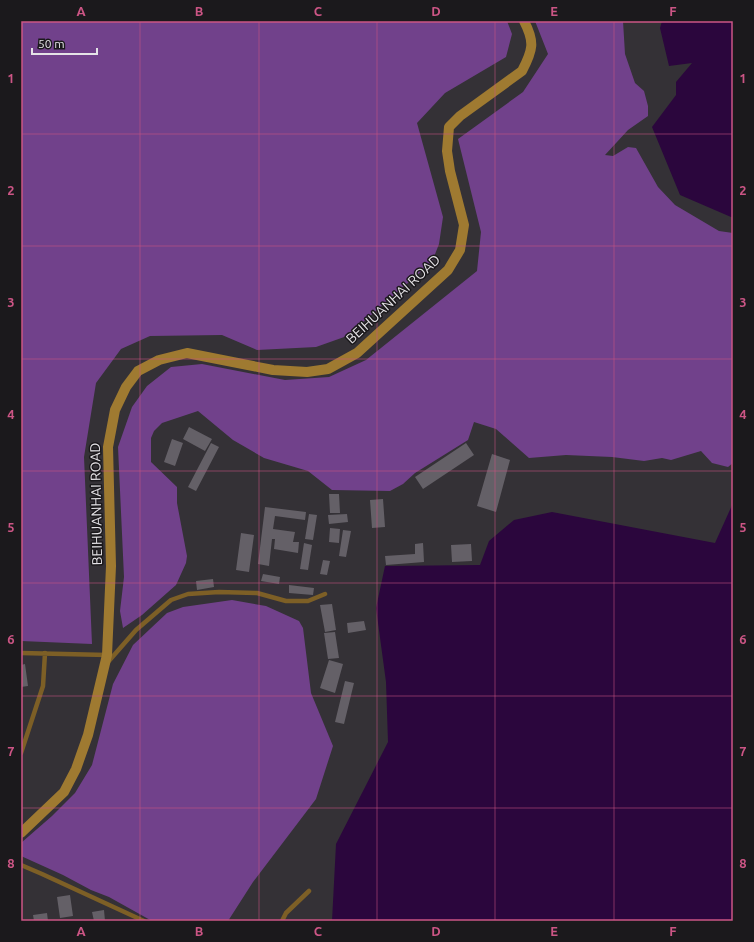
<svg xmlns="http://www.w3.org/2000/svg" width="754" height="942" font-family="Ubuntu,sans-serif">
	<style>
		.forest { fill: #71418b }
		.water { fill: #2b063d }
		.building { fill: #646067 }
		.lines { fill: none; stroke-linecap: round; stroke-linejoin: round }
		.lane { stroke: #7d5f26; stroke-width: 4.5 }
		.secondary { stroke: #9f7a31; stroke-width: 10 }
		.grid { fill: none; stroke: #cc5585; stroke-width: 1; stroke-opacity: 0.55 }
		.labels { text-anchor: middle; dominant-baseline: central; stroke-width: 3; stroke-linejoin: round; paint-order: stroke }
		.street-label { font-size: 14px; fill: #e5e3e7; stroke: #1b191c }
		.neatline { fill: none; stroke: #cc5585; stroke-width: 1.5 }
		.grid-label { font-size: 13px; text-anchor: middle; font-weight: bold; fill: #cc5585 }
	</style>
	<rect width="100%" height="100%" fill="#343136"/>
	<!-- forest -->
	<path class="forest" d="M21 21H507L512 34 506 57 445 93 417 123 443 217 439 244 432 262 347 336 316 347 257 350 222 335 150 336 121 349 96 383 84 457 92 644 21 641Z
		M535 21H623L625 54 635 83 644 91 648 106V116L628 130 605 155 613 156 628 147 636 148 658 187 675 205 719 231 733 233V463L728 467 712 463 701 451 671 460 662 458 644 461 612 457 566 455 529 458 496 429 474 422 468 440 415 473 403 484 390 491 332 490 308 471 264 458 233 440 198 411 162 423 154 431 151 438V462L177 487V503L187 556 186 563 176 585 142 615 123 628 120 611 124 577 118 447 132 407 147 386 171 367 202 364 285 380 329 377 366 360 477 271 481 232 458 139 523 92 548 54Z
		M232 600 266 606 299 621 303 628 311 693 333 746 316 799 253 882 228 921H152L109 897 91 890 63 875 21 856V843L52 816 75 793 92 765 113 684 133 645 167 613 183 607Z"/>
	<!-- water -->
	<path class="water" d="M662 21H733V217H731L680 195 652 127 676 95V82L692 63 669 66 660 28Z
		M733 503V921H332L336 844 388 742 386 682 376 608 385 566 480 565 489 541 514 520 552 512 715 543Z"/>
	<!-- building -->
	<path class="building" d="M189 427 212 439 205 451 183 439Z
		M172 439 183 443 175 466 164 462Z
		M211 443 219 447 196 491 188 487Z
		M466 443 474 455 423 489 415 477Z
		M492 454 510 460 496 512 477 506Z
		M329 494H339L340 513H330Z
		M383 499 385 527 372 528 370 500Z
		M265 507 306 512 305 520 275 516 273 529 295 532 293 542H299L298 553 274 549 275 539H272L269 566 258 564Z
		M309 514 317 515 313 540 305 539Z
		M347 514 348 522 329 524 328 515Z
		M330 528 340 529 339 543 329 542Z
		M343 530 351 531 346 557 339 556Z
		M241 533 254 535 249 572 236 570Z
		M304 543 312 545 308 570 300 569Z
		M423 543 424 562 386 565 385 556 415 554V544Z
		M471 544 472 561 452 562 451 545Z
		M323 560 330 561 327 575 320 574Z
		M263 574 280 577 279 584 261 581Z
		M213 579 214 587 197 590 196 581Z
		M289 585 314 588 313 595 289 593Z
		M332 604 336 630 325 632 320 605Z
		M364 621 366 630 348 633 347 623Z
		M335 632 339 658 328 659 324 633Z
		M329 660 343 664 335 693 320 688Z
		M25 664 28 686 21 687V665Z
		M345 681 354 683 344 724 335 722Z
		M70 895 73 916 60 918 57 897Z
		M104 910 105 921H94L92 912Z
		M47 913 48 921H34L33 915Z"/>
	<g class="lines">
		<!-- lane -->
		<path class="lane" d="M21 653 107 655
			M108 662 136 630 171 600 188 594 219 592 257 593 286 601H308L325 594
			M21 753 43 686 45 653
			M21 865 42 874 144 921
			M282 921 286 913 309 891"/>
		<!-- secondary -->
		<path class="secondary" d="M21 833 64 792 76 769 88 735 107 655 111 566 108 447 115 410 126 387 138 371 159 360 187 353 273 370 307 372 328 369 357 353 448 270 460 250 464 225 450 171 447 151 449 127 460 116 522 71C533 50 535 42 524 21"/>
	</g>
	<!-- grid -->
	<path class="grid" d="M140 21V921M259 21V921M377 21V921M495 21V921M614 21V921M21 134H733M21 246H733M21 359H733M21 471H733M21 583H733M21 696H733M21 808H733"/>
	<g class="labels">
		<!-- street labels -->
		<g class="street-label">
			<text transform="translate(393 299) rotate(-43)">BEIHUANHAI ROAD</text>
			<text transform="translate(96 504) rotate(-91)">BEIHUANHAI ROAD</text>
		</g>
	</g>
	<!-- border -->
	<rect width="754" height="942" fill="none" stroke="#1b191c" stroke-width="44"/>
	<!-- scale -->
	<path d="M32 48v6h65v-6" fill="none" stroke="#e5e3e7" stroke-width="2"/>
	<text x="38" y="48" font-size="12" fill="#e5e3e7" stroke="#1b191c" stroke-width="3" paint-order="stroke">50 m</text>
	<rect x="22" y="22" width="710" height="898" class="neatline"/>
	<g class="grid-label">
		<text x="81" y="16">A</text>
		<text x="199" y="16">B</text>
		<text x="318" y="16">C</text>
		<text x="436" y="16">D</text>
		<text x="554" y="16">E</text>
		<text x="673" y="16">F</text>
		<text x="11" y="83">1</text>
		<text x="743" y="83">1</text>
		<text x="11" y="195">2</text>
		<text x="743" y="195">2</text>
		<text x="11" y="307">3</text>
		<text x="743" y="307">3</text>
		<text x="11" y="419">4</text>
		<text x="743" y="419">4</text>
		<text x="11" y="532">5</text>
		<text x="743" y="532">5</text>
		<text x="11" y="644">6</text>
		<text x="743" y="644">6</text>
		<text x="11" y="756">7</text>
		<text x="743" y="756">7</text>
		<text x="11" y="868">8</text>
		<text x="743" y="868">8</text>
		<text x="81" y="936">A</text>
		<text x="199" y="936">B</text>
		<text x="318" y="936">C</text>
		<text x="436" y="936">D</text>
		<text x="554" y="936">E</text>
		<text x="673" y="936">F</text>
	</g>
</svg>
